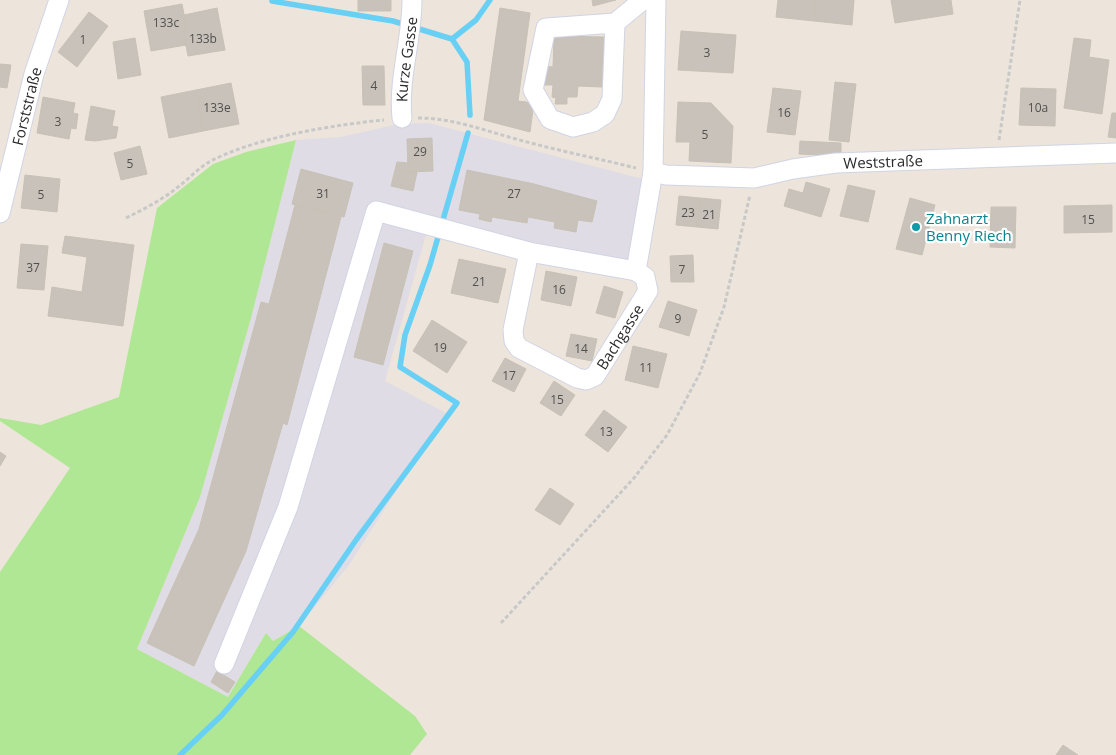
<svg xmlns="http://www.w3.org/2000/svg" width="1116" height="755" font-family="'Open Sans',sans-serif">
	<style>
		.industrial { fill: #dfdce5 }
		.green { fill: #b0e794 }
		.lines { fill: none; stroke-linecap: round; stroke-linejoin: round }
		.stream { stroke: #68cff5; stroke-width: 5.5 }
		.building { fill: #c8c2bb; stroke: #c8c1b5 }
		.minor-casing { stroke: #d0d4e4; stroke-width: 21 }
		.path { stroke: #c8c8c8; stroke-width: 3; stroke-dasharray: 4 2.5; stroke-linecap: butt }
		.minor { stroke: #fff; stroke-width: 19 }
		.culture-dot { fill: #0f9aa8; stroke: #fff; stroke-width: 2 }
		.labels { text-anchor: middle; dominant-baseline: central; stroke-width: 4.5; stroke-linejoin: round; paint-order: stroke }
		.number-label { font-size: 12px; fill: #52504e }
		.street-label { font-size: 15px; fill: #2a2a2a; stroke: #fff }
		.culture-label { font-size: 15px; fill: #0d838f; stroke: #fff; text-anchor: start }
	</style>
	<rect width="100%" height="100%" fill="#ede5db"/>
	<!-- industrial -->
	<path class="industrial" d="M429 123 647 180 627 261 429 224 385 381 446 413 349 565 299 626 273 641 266 633 228 697 137 649 200 497 251 318 296 140 341 137 398 124Z"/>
	<!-- green -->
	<path class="green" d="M296 140 251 318 200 497 137 649 228 697 266 633 273 641 299 626 415 716 427 734 410 755H0V572L70 468 0 421V418L41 425 119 397 157 208 213 164 246 152Z"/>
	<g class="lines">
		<!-- stream -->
		<path class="stream" d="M272 1 393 21 452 39 476 20 490 0
			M452 39 467 62 470 115
			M180 755 222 715 293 632 356 540 457 403 400 367 405 335 430 265 468 133"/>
	</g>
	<!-- building -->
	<path class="building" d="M358 0H391V11H358Z
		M592 0H616L593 6Z
		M778 0H816L814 21 776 17Z
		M816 0H854L852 25 814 21Z
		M891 0H951L953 14 895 23Z
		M182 4 187 30 183 31 186 45 151 51 144 11Z
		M217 8 225 50 188 56 183 31 187 30 184 15Z
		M500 8 530 13 518 101 534 103 530 132 484 120Z
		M89 12 108 26 77 67 58 52Z
		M681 31 736 35 733 73 678 70Z
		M554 36 604 37 602 87 578 86 577 97H567V104H555L556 98 552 97 553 85H543L544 66 553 67Z
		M135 38 141 75 118 79 113 42Z
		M1074 38 1091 40 1089 57 1109 60 1102 114 1064 108Z
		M0 64 11 65 7 88 0 87Z
		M362 66H384L385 105H363Z
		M835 82 856 84 849 142 829 140Z
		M231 83 239 124 203 131 196 90Z
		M773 88 801 91 795 135 767 132Z
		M1021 88 1056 89 1055 126 1019 125Z
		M196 90 203 131 169 138 161 97Z
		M43 97 75 103 73 113 78 114 76 129 71 128 69 139 37 133Z
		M678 102 711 103 733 126 731 163 689 161 690 142H676Z
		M91 106 115 111 112 126 118 127 116 138 95 141 85 140Z
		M1112 113H1116V138L1108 137Z
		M432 138 433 171 408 172 407 139Z
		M800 141 841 143V156L799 154Z
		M140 146 147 174 121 180 114 153Z
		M397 162 408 163V172H417L413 191 391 186Z
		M301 169 353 183 344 217 292 204Z
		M467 170 534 184 597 201 592 222 578 220 576 232 554 228 555 222 528 217 527 223 492 217 491 222 479 219 480 214 459 210Z
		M25 175 60 179 57 212 21 208Z
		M806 182 830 189 821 217 784 206 789 189 803 193Z
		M848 185 875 191 868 222 840 216Z
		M679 196 700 198 697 227 676 225Z
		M700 198 721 200 718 229 697 227Z
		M910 198 935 205 922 255 896 249Z
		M295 205 341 217 287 425 283 423 246 551 194 666 147 643 199 529 261 302 269 304Z
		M1112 205V232L1064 233V206Z
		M991 207H1016L1015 248 990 247Z
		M65 236 134 245 123 326 48 316 52 287 82 292 87 257 62 253Z
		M384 243 413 251 383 365 354 357Z
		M21 244 48 246 44 290 17 288Z
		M693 255 694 282H671L670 256Z
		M459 259 506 269 498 303 451 293Z
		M546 271 577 277 571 306 541 300Z
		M604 286 623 292 615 318 596 313Z
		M668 301 697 310 689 336 659 327Z
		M432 320 467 342 447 373 413 351Z
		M571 334 597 339 592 361 566 356Z
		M633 346 667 354 658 388 625 380Z
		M505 358 526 369 514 392 492 381Z
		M554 381 575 395 561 416 540 403Z
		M604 410 627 427 608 452 585 435Z
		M0 452 6 456 0 466Z
		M550 488 574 504 560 525 535 510Z
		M217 671 235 682 228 693 211 682Z
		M1063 745 1078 755H1056Z"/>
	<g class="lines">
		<defs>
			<g id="minor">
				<path d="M615 23 612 99 605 114 593 122 573 127 550 119 533 90 546 28 615 23 643 0"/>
				<path id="s1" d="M402 118C398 79 412 40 412 0"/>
				<path id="s2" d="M653 172 666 175 754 178 793 169 836 163 1116 153"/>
				<path id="s3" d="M0 213 34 74 59 0"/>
				<path id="s4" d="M529 252 513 330 514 341 519 348 577 378 586 380 595 376 648 291 645 277 636 271"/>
				<path d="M224 664 288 507 376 211 529 252 636 271 653 172 656 0"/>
			</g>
		</defs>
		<!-- minor casing -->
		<use href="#minor" class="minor-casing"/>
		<!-- path -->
		<path class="path" d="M418 118C452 118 483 130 516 139 555 150 596 158 636 168
			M999 140 1020 0
			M126 218C144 209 162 200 178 187 189 179 199 167 211 161 257 137 333 125 384 120
			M501 623 634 478 667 435 700 373 724 307 750 195"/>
		<!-- minor -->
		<use href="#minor" class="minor"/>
	</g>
	<!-- markers -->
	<circle class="culture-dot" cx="916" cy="227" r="5"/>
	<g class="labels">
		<!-- number labels -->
		<g class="number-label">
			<text x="166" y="22">133c</text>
			<text x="203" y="38">133b</text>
			<text x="83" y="39">1</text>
			<text x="707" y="52">3</text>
			<text x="374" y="85">4</text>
			<text x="217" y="107">133e</text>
			<text x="1038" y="107">10a</text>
			<text x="784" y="112">16</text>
			<text x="58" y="121">3</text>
			<text x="705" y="134">5</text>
			<text x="420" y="151">29</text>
			<text x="130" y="163">5</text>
			<text x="323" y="193">31</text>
			<text x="514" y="193">27</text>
			<text x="41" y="194">5</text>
			<text x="688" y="212">23</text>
			<text x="709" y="214">21</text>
			<text x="1088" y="219">15</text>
			<text x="33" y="267">37</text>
			<text x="682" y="269">7</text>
			<text x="479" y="281">21</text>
			<text x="559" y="289">16</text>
			<text x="678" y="318">9</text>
			<text x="440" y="347">19</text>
			<text x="581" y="348">14</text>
			<text x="646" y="367">11</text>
			<text x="509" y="375">17</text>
			<text x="557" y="399">15</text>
			<text x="606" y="431">13</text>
		</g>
		<!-- street labels -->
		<g class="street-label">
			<text stroke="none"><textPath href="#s1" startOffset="59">Kurze Gasse</textPath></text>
			<text stroke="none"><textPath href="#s3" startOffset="110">Forststraße</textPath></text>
			<text stroke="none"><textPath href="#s2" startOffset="232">Weststraße</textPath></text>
			<text stroke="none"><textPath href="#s4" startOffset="230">Bachgasse</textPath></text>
		</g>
		<!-- culture labels -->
		<g class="culture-label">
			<text x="926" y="218">Zahnarzt<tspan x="926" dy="17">Benny Riech</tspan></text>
		</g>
	</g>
</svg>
